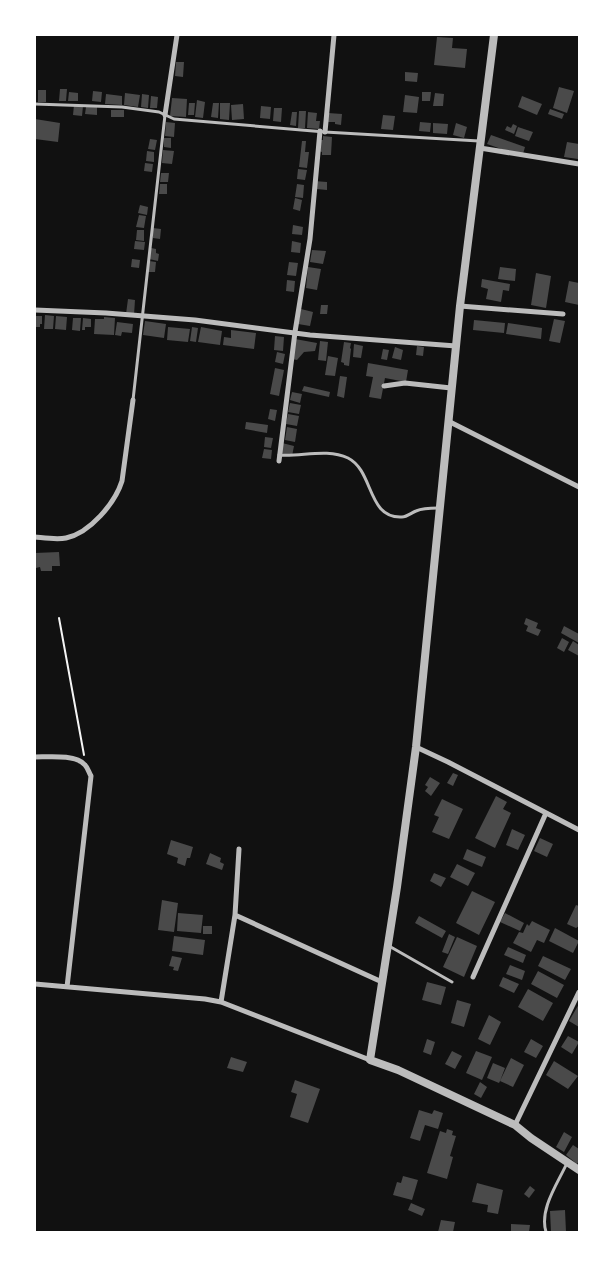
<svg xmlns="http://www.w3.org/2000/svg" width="614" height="1267" font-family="Roboto,sans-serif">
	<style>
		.building { fill: #4a4a4a }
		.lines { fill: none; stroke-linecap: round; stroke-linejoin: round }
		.path { stroke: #f5f5f5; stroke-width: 2 }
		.service { stroke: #bcbcbc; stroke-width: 3 }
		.minor { stroke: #bcbcbc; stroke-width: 5 }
		.tertiary { stroke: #bcbcbc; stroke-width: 8 }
	</style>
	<rect width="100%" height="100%" fill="#111"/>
	<!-- building -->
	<path class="building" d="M437 37 453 38 452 48 467 49 465 68 434 65Z
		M176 62H184L183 77 175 76Z
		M405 72 418 73 417 82 405 81Z
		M559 87 574 91 567 113 553 108Z
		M60 89H67L66 101H59Z
		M38 90H46V102H38Z
		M93 91 102 92 101 102 92 101Z
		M69 92 78 93V101H68Z
		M422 92H431L430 101H422Z
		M125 93 140 95 138 107 124 105Z
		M435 93 444 94 443 106H433Z
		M106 94 122 96V105L105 104Z
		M142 94 149 95 148 108 141 107Z
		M405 95 419 97 417 113 403 112Z
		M151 96 158 97 157 108H150Z
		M522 96 542 104 537 115 518 107Z
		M172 98 187 99 186 117 170 116Z
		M197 100 205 102 203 118 195 117Z
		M189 103H195L194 115H188Z
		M213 103H219L218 118 211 117Z
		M220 103H230L229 120 220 119Z
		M243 104 244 119 232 120 231 105Z
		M74 105 83 106 82 116 73 115Z
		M97 106V115L85 114 86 107Z
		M261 106 271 107 270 119 260 118Z
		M274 108H282L281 122 273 121Z
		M550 109 564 114 562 119 548 114Z
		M111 110H124V117H111Z
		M299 111H306L305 128H298Z
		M292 112H297L296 126 290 125Z
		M308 112 317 113 316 121H320L319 129 307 128Z
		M328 113 342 114 341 125 335 124V122H327Z
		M383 115 395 116 393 130 381 129Z
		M35 119 60 123 58 142 35 139Z
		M166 122 175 123 174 137 165 136Z
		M420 122 431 123 430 132 419 131Z
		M433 123 448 124 447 134 433 133Z
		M456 123 467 127 464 138 453 135Z
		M513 124 517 126 514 134 505 130 507 126 511 128Z
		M518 127 533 132 529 141 515 136Z
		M491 135 525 147 523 154 513 153 487 144Z
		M323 136 332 137 331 155H322V152L318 151 319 140H323Z
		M164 138H171V148L164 147Z
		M150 139 157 140 155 150 148 149Z
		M302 141H306L305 152H309L307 168 299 167Z
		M567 142 579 144 578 159 564 157Z
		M163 150 174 151 172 164 162 163Z
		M147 151 154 152V162L146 161Z
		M145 163 153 164 152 172 144 171Z
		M298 169 307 170 305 180 297 179Z
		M161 173H169L168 182H160Z
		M314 181 327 182V190L317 189Z
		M160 184H167V194H159Z
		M297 184 304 185 303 198 295 197Z
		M295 198 302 200 300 211 293 209Z
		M140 205 148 207 147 215 138 213Z
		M139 215 146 216 144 228 136 227Z
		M293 225 303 227 302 235 292 234Z
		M153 228 161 229 160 239 153 238Z
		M137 230H144V241L136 240Z
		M135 241 145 242 144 250 134 249Z
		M292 241 301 243 300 253 291 252Z
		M151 248 156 249V253L159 254 158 261 149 259Z
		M312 250 326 251 323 264 310 262Z
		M132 259 140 260 139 268 131 267Z
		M149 261 156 262 155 272H148Z
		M289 262 298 263 296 276 287 275Z
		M308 267 321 269 317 290 306 288Z
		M500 267 516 269 515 281 498 279Z
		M536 273 551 276 546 308 531 305Z
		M482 279 510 284 509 291 503 290 501 302 486 299 488 289 481 287Z
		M287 280 295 281 294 292 286 291Z
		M569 281 579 283V305L565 302Z
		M128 299 135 300 134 315 126 314Z
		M321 305H328L327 314H320Z
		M301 309 313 312 310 326 298 324Z
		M45 315 54 316 53 329H44Z
		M35 316H42V324H40V327H35Z
		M56 316 67 317 66 330 55 329Z
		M104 317 115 318 114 335 94 334 95 319H104Z
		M73 318H81L80 331 72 330Z
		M83 318 91 319V327H85V330H82Z
		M554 319 565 321 560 343 549 341Z
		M474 320 505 323 504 333 473 330Z
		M145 321 166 324 164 338 143 335Z
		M117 322 133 324 132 333 122 332 121 336 115 335Z
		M508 323 542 328 541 339 506 334Z
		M168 327 190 329 188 342 167 340Z
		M192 327 198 328 196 342 190 341Z
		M201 327 222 331 220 345 198 342Z
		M231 330 256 333 254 349 223 345 224 337 231 338Z
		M275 336 284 337 283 351 274 350Z
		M295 339 317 343 315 351 304 352 297 360 292 359Z
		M320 341 328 342 326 361 318 360Z
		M344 342 351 343 350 348 351 349 349 366 344 365V363L341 362Z
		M354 344 363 346 361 358 353 357Z
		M417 346 424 347 423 356 416 355Z
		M395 347 403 350 401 360 392 358Z
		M383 349 389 350 387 360 381 359Z
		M277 352 285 354 283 364 275 362Z
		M328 356 338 358 335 376 325 375Z
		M368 363 408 370 406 382 385 378 381 399 369 397 373 377 366 376Z
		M275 368 284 370 279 396 270 394Z
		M340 376 347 377 344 398 337 396Z
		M304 386 330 392 329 397 302 391Z
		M292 392 302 394 300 403 290 400Z
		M290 403 301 405 299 414 288 412Z
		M270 409 277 410 275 421 268 419Z
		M288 414 299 416 297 426 286 424Z
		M246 422 268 425 267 433 245 429Z
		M287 427 297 429 295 442 285 440Z
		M265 437 273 438 271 448 264 447Z
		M282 443 294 446 292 456 280 453Z
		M264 449 272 450 271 459 262 458Z
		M59 552 60 566H52V571H41L40 567 36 568 35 553Z
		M526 618 538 623 536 628 541 630 538 636 526 631 528 626 524 624Z
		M564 626 579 634V643L561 633Z
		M562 638 569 642 564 652 557 648Z
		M573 641 579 645V656L568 650Z
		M453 773 458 775 453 786 447 783Z
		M430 777 440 783 431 796 425 791 428 787 425 785Z
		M496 796 507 802 503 809 511 813 495 848 475 838Z
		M442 799 463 809 449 839 432 832 439 817 434 815Z
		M512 829 525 835 518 850 506 845Z
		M540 838 553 844 547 857 534 851Z
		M171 840 193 847 190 858H187L185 866 177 863 178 858 167 854Z
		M467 849 486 857 482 867 463 859Z
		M210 853 221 858 220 862 224 864 222 870 206 864Z
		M457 864 475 873 468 886 450 877Z
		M434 873 446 878 441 887 430 881Z
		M472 891 495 902 479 935 456 923Z
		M162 900 178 903 174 932 158 930Z
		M576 905 579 906V926L576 928 567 924Z
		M178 913 203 915 201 933 177 931Z
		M505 913 524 923 520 931 500 922Z
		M419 916 446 931 442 938 415 923Z
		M532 921 550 930 544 943 537 940 531 952 513 943 519 932 523 933 527 924 529 926Z
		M203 926H212V934H203Z
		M555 928 579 941 573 953 549 941Z
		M449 934 455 937 448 954 442 952Z
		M174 936 205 940 203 955 172 951Z
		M457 937 477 946 464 977 443 967Z
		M508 947 526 955 523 963 504 955Z
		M172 956 182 958 178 971 173 970 174 967 169 966Z
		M543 956 571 969 565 980 538 966Z
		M510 965 525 971 522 980 506 974Z
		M538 971 564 985 557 998 531 984Z
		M503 977 519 984 514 993 499 986Z
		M427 982 446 987 441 1005 422 1000Z
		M528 989 553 1003 543 1021 518 1007Z
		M457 1000 471 1004 464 1027 451 1023Z
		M579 1004V1027L569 1021Z
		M489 1015 501 1022 490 1045 478 1039Z
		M568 1036 579 1042 572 1054 561 1047Z
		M427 1039 435 1042 431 1055 423 1052Z
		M531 1039 543 1046 536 1058 524 1052Z
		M452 1051 462 1056 455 1069 445 1064Z
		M476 1051 492 1057 482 1080 466 1073Z
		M231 1057 247 1062 243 1072 227 1068Z
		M511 1058 524 1065 513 1087 500 1081 499 1083 487 1078 493 1063 505 1068 500 1081Z
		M554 1061 578 1076 568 1089 546 1075Z
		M295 1080 320 1089 308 1123 290 1117 297 1094 291 1092Z
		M480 1082 487 1087 481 1098 474 1094Z
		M419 1110 432 1114 434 1110 443 1113 438 1129 425 1125 420 1141 410 1138Z
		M447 1129 453 1131 452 1135 456 1136 450 1156 453 1157 447 1179 427 1173 440 1131 446 1133Z
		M564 1132 572 1137 564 1152 556 1147Z
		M573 1145 579 1149V1161L577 1164 566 1155Z
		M403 1176 418 1180 412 1200 393 1195 397 1182 401 1183Z
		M477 1183 503 1190 498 1214 487 1212 488 1205 472 1202Z
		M530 1186 535 1190 529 1198 524 1194Z
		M411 1203 425 1209 422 1216 408 1210Z
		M565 1210 566 1232H551L550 1211Z
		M441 1220 455 1222 453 1232H438Z
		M511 1224 530 1225 529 1232H511Z"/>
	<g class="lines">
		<!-- path -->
		<path class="path" d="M59 618 84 755"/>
		<!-- service -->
		<path class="service" d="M35 104 122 107 159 112 174 119 325 132 479 141
			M133 400 165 115
			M279 455C301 457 327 448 348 458 374 471 367 519 402 517 407 517 411 513 416 511 423 508 431 508 438 508
			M389 946 452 982
			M546 1232C539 1209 558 1183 567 1163"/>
		<!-- minor -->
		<path class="minor" d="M165 115 177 35
			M325 132 334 35
			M480 148 579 164
			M460 306 563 314
			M35 310 106 313 195 320 310 335 456 346
			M384 386 405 383 451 388
			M448 421 579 487
			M279 461 295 332 310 239 320 131
			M35 537C45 538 57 540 66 538 90 533 115 503 122 481L133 400
			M416 747 448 762 579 830
			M35 757C48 757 76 754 85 765 88 768 89 773 91 776L67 987
			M235 915 382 982
			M473 977 546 813
			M35 984 205 999 221 1002 370 1060
			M221 1002 235 915 239 849
			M515 1125 579 992"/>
		<!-- tertiary -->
		<path class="tertiary" d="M494 35 460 306 416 747 397 887 370 1060 398 1070 515 1125 531 1138 579 1170"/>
	</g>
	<!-- border -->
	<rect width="614" height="1267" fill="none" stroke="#ffffff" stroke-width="72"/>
</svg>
